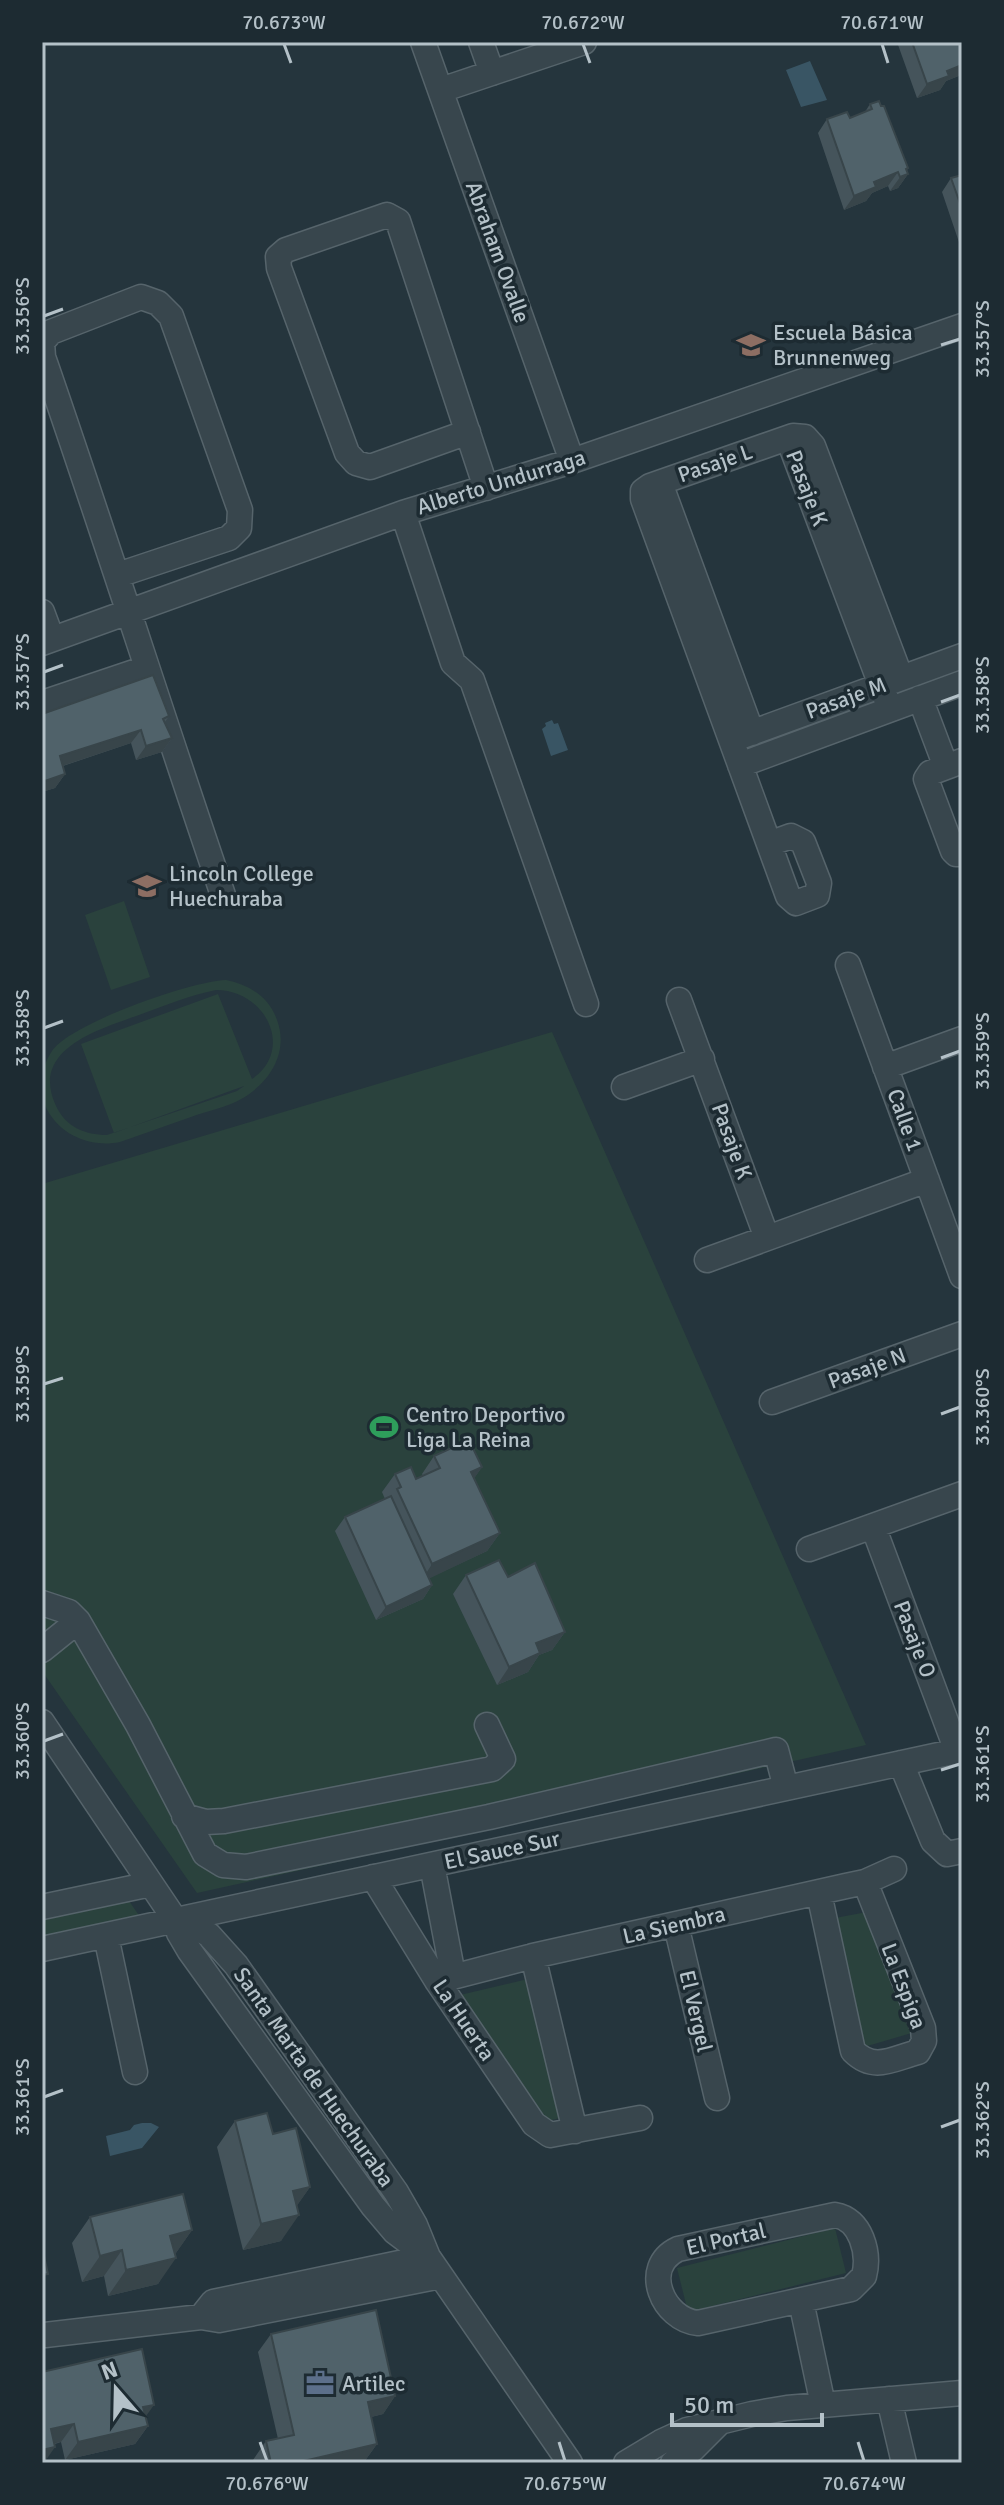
<svg xmlns="http://www.w3.org/2000/svg" width="1004" height="2505" font-family="Signika,sans-serif">
	<style>
		.green { fill: #2a423d; fill-rule: evenodd }
		.water { fill: #395564 }
		.lines { fill: none; stroke-linecap: round; stroke-linejoin: round }
		.minor-casing { stroke: #56646b; stroke-width: 27 }
		.minor { stroke: #38464d; stroke-width: 24 }
		.wall { fill: #45545b }
		.shaded-wall { fill: #38454a }
		.building { fill: #50626a; stroke: #38454a; stroke-width: 2 }
		.ticks { fill: none; stroke: #b4c1c8; stroke-width: 3 }
		.labels { text-anchor: middle; dominant-baseline: central; stroke-width: 7; stroke-linejoin: round; paint-order: stroke }
		.street-label { font-size: 22px; fill: #b4c1c8; stroke: #1d2b32 }
		.poi-label { font-size: 22px; fill: #b4c1c8; stroke: #1d2b32; text-anchor: start }
		.neatline { fill: none; stroke: #b4c1c8; stroke-width: 3 }
		.ticks-label { font-size: 20px; text-anchor: middle; fill: #b4c1c8 }
	</style>
	<rect width="100%" height="100%" fill="#25353d"/>
	<!-- green -->
	<path class="green" d="M124 901 150 977 111 990 85 915Z
		M226 980C250 985 269 997 277 1020 289 1052 270 1082 243 1098 228 1107 207 1111 191 1117 167 1125 144 1134 120 1142 66 1153 19 1101 52 1051 71 1023 192 981 226 980ZM216 990C266 990 295 1050 252 1079L218 994 81 1044 114 1133 244 1086 237 1091 107 1135C85 1135 66 1127 56 1106 29 1049 100 1029 139 1015 164 1006 190 995 216 990Z
		M552 1032 866 1745 197 1893 42 1671V1184Z
		M125 1895 149 1930 42 1952V1912Z
		M867 1912 915 2032 864 2047 835 1918Z
		M528 1979 560 2118 548 2121 460 1995Z
		M835 2228 846 2273 688 2312 677 2268Z"/>
	<!-- water -->
	<path class="water" d="M810 61 827 100 801 107 786 70Z
		M552 720 554 724 558 723 568 750 551 756 542 729 546 726 545 723Z
		M142 2123H151L159 2127 142 2148 110 2156 106 2136 130 2130 134 2125Z"/>
	<g class="lines">
		<defs>
			<path id="minor" d="M423 42 572 461
				M481 42 492 73
				M441 90 584 42
				M468 432 370 467 356 463 347 453 279 268 278 257 286 250 387 215 398 221 486 488
				M788 438 890 709
				M660 483 752 733
				M403 513 453 663 472 680 586 1004
				M118 575 229 538 239 528 240 510 171 316 158 303 141 297 51 332 42 342 43 357C105 536 162 716 223 895
				M42 612 52 639
				M42 643 403 513 572 461 962 326
				M920 698 946 767
				M42 703 146 668
				M737 738 962 656
				M962 761 930 773 926 779 953 851 956 854H962
				M740 765 962 683
				M769 844 791 836 803 842 819 883 817 895 796 903 788 896 769 844 643 499V491L650 486 793 436 805 437 813 446 901 678
				M848 965 962 1276
				M679 1000 767 1238
				M885 1067 962 1039
				M624 1087 702 1059
				M707 1260 927 1180
				M772 1402 962 1334
				M873 1526 957 1751
				M809 1549 962 1494
				M42 1603 69 1612 78 1621 138 1725 205 1854 223 1865 246 1867 489 1817 776 1750 786 1788
				M42 1650 78 1621
				M42 1722 176 1921 179 1933 189 1950 373 2206 395 2232 427 2256
				M901 1763 933 1841 947 1854 962 1851
				M184 1816 206 1822 224 1821 492 1769 503 1759 487 1725
				M432 1865 453 1975
				M373 1877 437 1981 534 2124 550 2135 640 2118
				M819 1893 853 2051C874 2072 892 2059 918 2052L924 2041 923 2028 865 1882
				M42 1907 151 1884
				M176 1921 200 1929 209 1935 236 1965 396 2192 415 2225 428 2257 570 2463
				M676 1925 717 2098
				M106 1936 135 2072
				M42 1949 962 1750
				M533 1956 575 2131
				M437 1981 533 1956 846 1886 865 1882 894 1869
				M835 2215C861 2219 870 2253 864 2276L851 2289 698 2323C663 2320 640 2267 678 2249Z
				M801 2301 823 2405
				M201 2317 213 2302 428 2257
				M45 2335 201 2317 219 2320 441 2276
				M889 2399 904 2463
				M626 2463 661 2442 687 2430 752 2414 787 2408 962 2393
				M673 2463 693 2449 718 2424"/>
		</defs>
		<!-- minor casing -->
		<use href="#minor" class="minor-casing"/>
		<!-- minor -->
		<use href="#minor" class="minor"/>
	</g>
	<!-- wall -->
	<path class="wall" d="M897 42H962V77L961 75 946 81 940 90 917 98Z
		M870 104 908 168 907 170 908 174 898 188 890 191 888 186 872 193 866 201 844 210 818 133 827 119 850 118 865 112Z
		M962 175V251L942 192 951 178Z
		M42 714 169 716 165 722 172 738 162 752 136 760 131 743 63 766 65 774 55 788 42 792Z
		M434 1456 482 1467 474 1478 500 1533 487 1551 429 1578 432 1585 423 1599 376 1620 335 1531 345 1517 385 1499 382 1492 395 1474 416 1479 423 1476 422 1474Z
		M466 1575 508 1577 565 1632 552 1650 539 1655 528 1672 497 1685 453 1594Z
		M235 2121 273 2134 310 2187 297 2205 281 2241 243 2250 217 2147Z
		M90 2217 192 2230 175 2254 158 2284 108 2296 104 2276 82 2282 72 2243Z
		M271 2334 395 2396 383 2414 371 2417 377 2444 364 2462 254 2463 253 2460 266 2441 278 2439 258 2352Z
		M42 2372 146 2417 148 2426 135 2444 65 2460 61 2442 55 2444Z"/>
	<!-- shaded-wall -->
	<path class="shaded-wall" d="M962 65 961 75 946 81 940 90 917 98 927 84 947 71Z
		M908 168 903 176 908 174 898 188 890 191 906 169Z
		M898 172 888 186 872 193 866 201 844 210 854 196 874 182Z
		M141 730 131 743 50 770 60 756Z
		M172 738 162 752 136 760 146 746Z
		M65 774 55 788 42 792V784L45 781Z
		M482 1467 469 1486 471 1472Z
		M500 1533 487 1551 420 1583 432 1564Z
		M432 1585 423 1599 376 1620 386 1607Z
		M565 1632 552 1650 539 1655 528 1672 497 1685 509 1667 536 1643Z
		M310 2187 292 2213 293 2191Z
		M299 2215 281 2241 243 2250 261 2224Z
		M192 2230 174 2256 170 2236Z
		M122 2250 104 2276 82 2282 100 2256Z
		M176 2258 158 2284 108 2296 126 2270Z
		M395 2396 383 2414 355 2421 368 2402Z
		M154 2405 141 2423 143 2407Z
		M74 2424 61 2442 42 2446 51 2429Z
		M148 2426 135 2444 65 2460 78 2442Z
		M377 2444 364 2462 295 2463Z
		M55 2447 44 2463H42V2450Z"/>
	<!-- building -->
	<path class="building" d="M912 42H962V65L947 71 949 76 927 84Z
		M879 101 881 106H884L908 168 906 169 908 174 900 177 898 172 874 182 876 187 854 196 827 119 847 112 850 118 872 109 870 104Z
		M962 175V209L951 178Z
		M153 675 169 716 163 719 172 738 146 746 141 730 60 756 65 774 45 781 42 776V714Z
		M469 1440 482 1467 471 1472 500 1533 432 1564 397 1489 401 1487 395 1474 411 1467 416 1479 440 1468 434 1456Z
		M391 1496 432 1585 386 1607 345 1517Z
		M499 1560 508 1577 535 1563 565 1632 536 1643 540 1653 509 1667 466 1575Z
		M267 2113 273 2134 296 2128 310 2187 293 2191 299 2215 261 2224 235 2121Z
		M183 2194 192 2230 170 2236 176 2258 126 2270 122 2250 100 2256 90 2217Z
		M42 2247 48 2274 42 2275Z
		M376 2310 395 2396 368 2402 377 2444 295 2463H271L266 2441 294 2435 271 2334Z
		M142 2349 154 2405 143 2407 148 2426 78 2442 74 2424 51 2429 55 2447 42 2450V2372Z"/>
	<!-- ticks -->
	<path class="ticks" d="M284 44 291 63M583 44 590 63M882 44 888 63M44 316 63 309M941 345 960 339M44 672 63 665M941 702 960 695M44 1028 63 1021M941 1058 960 1051M44 1384 63 1378M941 1414 960 1407M44 1741 63 1734M941 1770 960 1764M44 2097 63 2090M941 2127 960 2120M260 2442 267 2461M559 2442 565 2461M858 2442 864 2461"/>
	<!-- icons -->
	<defs>
		<symbol id="school-bare" viewBox="-9 -9 18 18"><path d="M0-5L7-2L0 1L-7-2ZM-4 1L0 2.5L4 1V4Q0 6-4 4Z" fill="#8d6e63" stroke="#1d2b32" stroke-width="2.5" paint-order="stroke"/></symbol>
		<symbol id="stadium-bare" viewBox="-9 -9 18 18"><path d="M0-5a6.5 5 0 1 0 0 10a6.5 5 0 1 0 0-10ZM-3.5-1.8h7v3.6h-7Z" fill="#2e9e5b" stroke="#1d2b32" stroke-width="2.5" paint-order="stroke"/></symbol>
		<symbol id="office-bare" viewBox="-9 -9 18 18"><path d="M-6-3h4V-5.5h4V-3h4V5H-6ZM-1-4.5V-3h2v-1.5ZM-6 0V1H6V0Z" fill="#5c6f8a" stroke="#1d2b32" stroke-width="2.5" paint-order="stroke"/></symbol>
	</defs>
	<g fill-rule="evenodd">
		<use href="#school-bare" x="731" y="325" width="40" height="40"/>
		<use href="#school-bare" x="127" y="866" width="40" height="40"/>
		<use href="#stadium-bare" x="364" y="1407" width="40" height="40"/>
		<use href="#office-bare" x="300" y="2363" width="40" height="40"/>
	</g>
	<g class="labels">
		<!-- street labels -->
		<g class="street-label">
			<text transform="translate(498 252) rotate(70)">Abraham Ovalle</text>
			<text transform="translate(715 463) rotate(-19)">Pasaje L</text>
			<text transform="translate(501 482) rotate(-17)">Alberto Undurraga</text>
			<text transform="translate(807 488) rotate(69)">Pasaje K</text>
			<text transform="translate(846 698) rotate(-20)">Pasaje M</text>
			<text transform="translate(905 1120) rotate(70)">Calle 1</text>
			<text transform="translate(732 1141) rotate(70)">Pasaje K</text>
			<text transform="translate(867 1368) rotate(-20)">Pasaje N</text>
			<text transform="translate(915 1639) rotate(69)">Pasaje O</text>
			<text transform="translate(502 1850) rotate(-12)">El Sauce Sur</text>
			<text transform="translate(674 1925) rotate(-13)">La Siembra</text>
			<text transform="translate(904 1986) rotate(69)">La Espiga</text>
			<text transform="translate(696 2011) rotate(77)">El Vergel</text>
			<text transform="translate(464 2020) rotate(56)">La Huerta</text>
			<text transform="translate(314 2077) rotate(55)">Santa Marta de Huechuraba</text>
			<text transform="translate(726 2239) rotate(-13)">El Portal</text>
		</g>
		<!-- poi labels -->
		<g class="poi-label">
			<text x="773" y="332">Escuela Básica<tspan x="773" dy="25">Brunnenweg</tspan></text>
			<text x="169" y="873">Lincoln College<tspan x="169" dy="25">Huechuraba</tspan></text>
			<text x="406" y="1414">Centro Deportivo<tspan x="406" dy="25">Liga La Reina</tspan></text>
			<text x="342" y="2383">Artilec</text>
		</g>
	</g>
	<!-- border -->
	<rect width="1004" height="2505" fill="none" stroke="#1d2b32" stroke-width="88"/>
	<!-- north arrow -->
	<g transform="translate(116 2389) rotate(340)" stroke="#1d2b32" stroke-width="6" paint-order="stroke">
	<path d="M0-6L14 30L0 20L-14 30Z" fill="#b4c1c8"/>
	<text y="-12" font-size="22" font-weight="bold" text-anchor="middle" fill="#b4c1c8">N</text>
	</g>
	<!-- scale -->
	<path d="M672 2413v12h150v-12" fill="none" stroke="#b4c1c8" stroke-width="4"/>
	<text x="684" y="2413" font-size="24" fill="#b4c1c8" stroke="#1d2b32" stroke-width="6" paint-order="stroke">50 m</text>
	<rect x="44" y="44" width="916" height="2417" class="neatline"/>
	<g class="ticks-label">
		<text x="284" y="29">70.673°W</text>
		<text x="583" y="29">70.672°W</text>
		<text x="882" y="29">70.671°W</text>
		<text transform="translate(22 316) rotate(-90)" y="7">33.356°S</text>
		<text transform="translate(982 339) rotate(-90)" y="7">33.357°S</text>
		<text transform="translate(22 672) rotate(-90)" y="7">33.357°S</text>
		<text transform="translate(982 695) rotate(-90)" y="7">33.358°S</text>
		<text transform="translate(22 1028) rotate(-90)" y="7">33.358°S</text>
		<text transform="translate(982 1051) rotate(-90)" y="7">33.359°S</text>
		<text transform="translate(22 1384) rotate(-90)" y="7">33.359°S</text>
		<text transform="translate(982 1407) rotate(-90)" y="7">33.360°S</text>
		<text transform="translate(22 1741) rotate(-90)" y="7">33.360°S</text>
		<text transform="translate(982 1764) rotate(-90)" y="7">33.361°S</text>
		<text transform="translate(22 2097) rotate(-90)" y="7">33.361°S</text>
		<text transform="translate(982 2120) rotate(-90)" y="7">33.362°S</text>
		<text x="267" y="2490">70.676°W</text>
		<text x="565" y="2490">70.675°W</text>
		<text x="864" y="2490">70.674°W</text>
	</g>
</svg>
